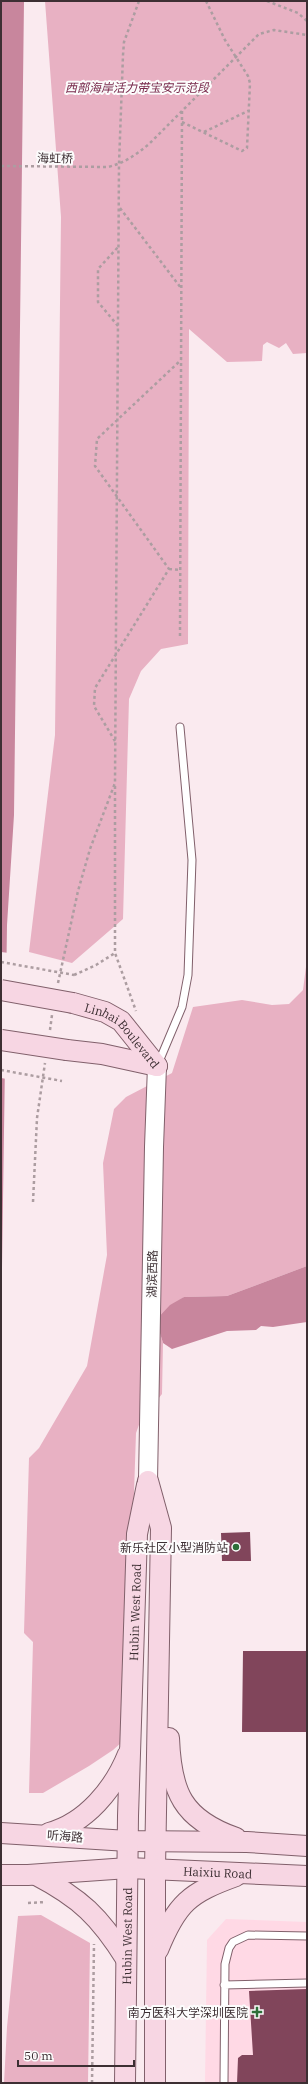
<svg xmlns="http://www.w3.org/2000/svg" width="308" height="2084" font-family="'IBM Plex Serif','Noto Sans SC',serif">
	<style>
		.built { fill: #ffd9e5 }
		.green { fill: #e8b1c3 }
		.water { fill: #c8869d }
		.pier { fill: #faeaef }
		.building { fill: #81455b }
		.lines { fill: none; stroke-linecap: round; stroke-linejoin: round }
		.service-casing { stroke: #81606b; stroke-width: 9 }
		.tertiary-casing { stroke: #81606b; stroke-width: 20 }
		.secondary-casing { stroke: #81606b; stroke-width: 22 }
		.path { stroke: #ac9da1; stroke-width: 2.5; stroke-dasharray: 3 3; stroke-linecap: butt }
		.service { stroke: #fff; stroke-width: 7 }
		.tertiary { stroke: #fff; stroke-width: 18 }
		.secondary { stroke: #f7d6e3; stroke-width: 20 }
		.secondary-bridge-casing { stroke: #81606b; stroke-width: 22; stroke-linecap: butt }
		.path-bridge { stroke: #ac9da1; stroke-width: 2.5; stroke-dasharray: 3 3; stroke-linecap: butt }
		.secondary-bridge { stroke: #f7d6e3; stroke-width: 20 }
		.poi-dot { fill: #2d6f39; stroke: #fcfcfc; stroke-width: 1.5 }
		.labels { text-anchor: middle; dominant-baseline: central; stroke-width: 4; stroke-linejoin: round; paint-order: stroke }
		.park-label { font-size: 12px; font-style: italic; fill: #78294b; stroke: #fcfcfc }
		.street-label { font-size: 12px; fill: #3d2f33; stroke: #fcfcfc }
		.poi-label { font-size: 12px; fill: #3d2f33; stroke: #fcfcfc; text-anchor: end }
	</style>
	<rect width="100%" height="100%" fill="#faeaef"/>
	<!-- built -->
	<path class="built" d="M226 1919 307 1922V2083H205L207 1940Z"/>
	<!-- green -->
	<path class="green" d="M45 1H307V353L293 354 286 343 279 348 267 342 263 345 262 361 227 362 189 329 188 644 161 649 141 671 129 699 123 919 72 963 29 952 55 735 61 217Z
		M307 959V1266L227 1296 184 1297 156 1320 163 1343 162 1394 140 1422 136 1433 126 1733 123 1741 113 1750 89 1766 43 1793H29L33 1642 24 1633 29 1458 39 1448 87 1366 107 1255 103 1163 114 1109 126 1097 172 1073 193 1007 242 1000 272 1005 289 1004 303 990Z
		M41 1915 90 1943 88 2083H4L7 2027 18 1916Z"/>
	<!-- water -->
	<path class="water" d="M1 1H24L14 815 7 925 1 1337Z
		M307 1266V1322L273 1327 261 1326 256 1330 227 1331 172 1349 163 1343 156 1320 170 1305 184 1297 227 1296Z"/>
	<!-- pier -->
	<path class="pier" d="M1 952 9 953 7 1079 1 1078Z"/>
	<!-- building -->
	<path class="building" d="M250 1532 251 1561H222L221 1533Z
		M243 1651H307V1732H242Z
		M307 1989V2083H237L238 2058 242 2055H253L249 1991Z"/>
	<g class="lines">
		<defs>
			<path id="service" d="M158 1064 182 1007 188 975 192 860 180 727
				M224 1985 307 1983
				M224 2083 225 1964 229 1948 233 1942 248 1935 307 1936"/>
			<path id="tertiary" d="M148 1481 154 1147 157 1066"/>
			<g id="secondary">
				<path id="s1" d="M73 1003 105 1012 121 1021 157 1066"/>
				<path d="M67 1050 102 1054 157 1066"/>
				<path d="M148 1481 161 1528 155 1869V2083"/>
				<path d="M169 1738C171 1792 182 1819 236 1838"/>
				<path d="M1 1833 128 1841 247 1842 307 1846"/>
				<path d="M49 1833C86 1823 114 1789 128 1754"/>
				<path id="s2" d="M1 1875H28L128 1868 307 1876"/>
				<path d="M36 1875C80 1898 100 1917 126 1959"/>
				<path d="M158 1950C177 1903 189 1893 236 1876"/>
				<path id="s3" d="M125 2083 128 1816 137 1534 147 1485"/>
			</g>
		</defs>
		<!-- service casing -->
		<use href="#service" class="service-casing"/>
		<!-- tertiary casing -->
		<use href="#tertiary" class="tertiary-casing"/>
		<!-- secondary casing -->
		<use href="#secondary" class="secondary-casing"/>
		<!-- path -->
		<path class="path" d="M267 1 298 13 307 21
			M182 122 242 151 247 148 250 83 248 76 225 40 206 1
			M204 132 248 111
			M1 166 108 167C124 163 136 155 149 144L259 34 274 30 307 35
			M120 208 181 288
			M118 326 98 302V269L119 246
			M169 569 181 570
			M180 636 182 111
			M115 741 94 706 95 688 169 569 95 466 97 439 181 360
			M115 786V953L136 1011
			M74 975 96 965 115 953
			M58 983 78 891 90 849 115 783 119 164 123 55 124 42 139 1
			M50 1030 52 1015
			M33 1202 37 1118 45 1063
			M28 1903 46 1902
			M92 2083 94 1944"/>
		<!-- service -->
		<use href="#service" class="service"/>
		<!-- tertiary -->
		<use href="#tertiary" class="tertiary"/>
		<!-- secondary -->
		<use href="#secondary" class="secondary"/>
		<defs>
			<path id="secondary-bridge" d="M1 990 73 1003
				M1 1040 67 1050"/>
		</defs>
		<!-- secondary-bridge casing -->
		<use href="#secondary-bridge" class="secondary-bridge-casing"/>
		<!-- path-bridge -->
		<path class="path-bridge" d="M1 962 74 975
			M1 1070 62 1081"/>
		<!-- secondary-bridge -->
		<use href="#secondary-bridge" class="secondary-bridge"/>
	</g>
	<!-- markers -->
	<g class="poi-dot">
		<circle cx="236" cy="1547" r="4"/>
		<path d="M255 2006h4v4h4v4h-4v4h-4v-4h-4v-4h4z"/>
	</g>
	<g class="labels">
		<!-- park labels -->
		<g class="park-label">
			<text x="137" y="87">西部海岸活力带宝安示范段</text>
		</g>
		<!-- street labels -->
		<g class="street-label">
			<text transform="translate(55 158) rotate(1)">海虹桥</text>
			<text stroke="none"><textPath href="#s1" startOffset="61">Linhai Boulevard</textPath></text>
			<text transform="translate(152 1274) rotate(-89)">湖滨西路</text>
			<text stroke="none"><textPath href="#s3" startOffset="471">Hubin West Road</textPath></text>
			<text transform="translate(65 1836) rotate(4)">听海路</text>
			<text stroke="none"><textPath href="#s2" startOffset="217">Haixiu Road</textPath></text>
			<text stroke="none"><textPath href="#s3" startOffset="147">Hubin West Road</textPath></text>
		</g>
		<!-- poi labels -->
		<g class="poi-label">
			<text x="228" y="1547">新乐社区小型消防站</text>
			<text x="248" y="2012">南方医科大学深圳医院</text>
		</g>
	</g>
	<!-- border -->
	<rect width="308" height="2084" fill="none" stroke="#3d2f33" stroke-width="4"/>
	<!-- scale -->
	<path d="M18 2060v6h116v-6" fill="none" stroke="#3d2f33" stroke-width="2"/>
	<text x="24" y="2060" font-size="12" fill="#3d2f33" stroke="#fcfcfc" stroke-width="3" paint-order="stroke">50 m</text>
</svg>
